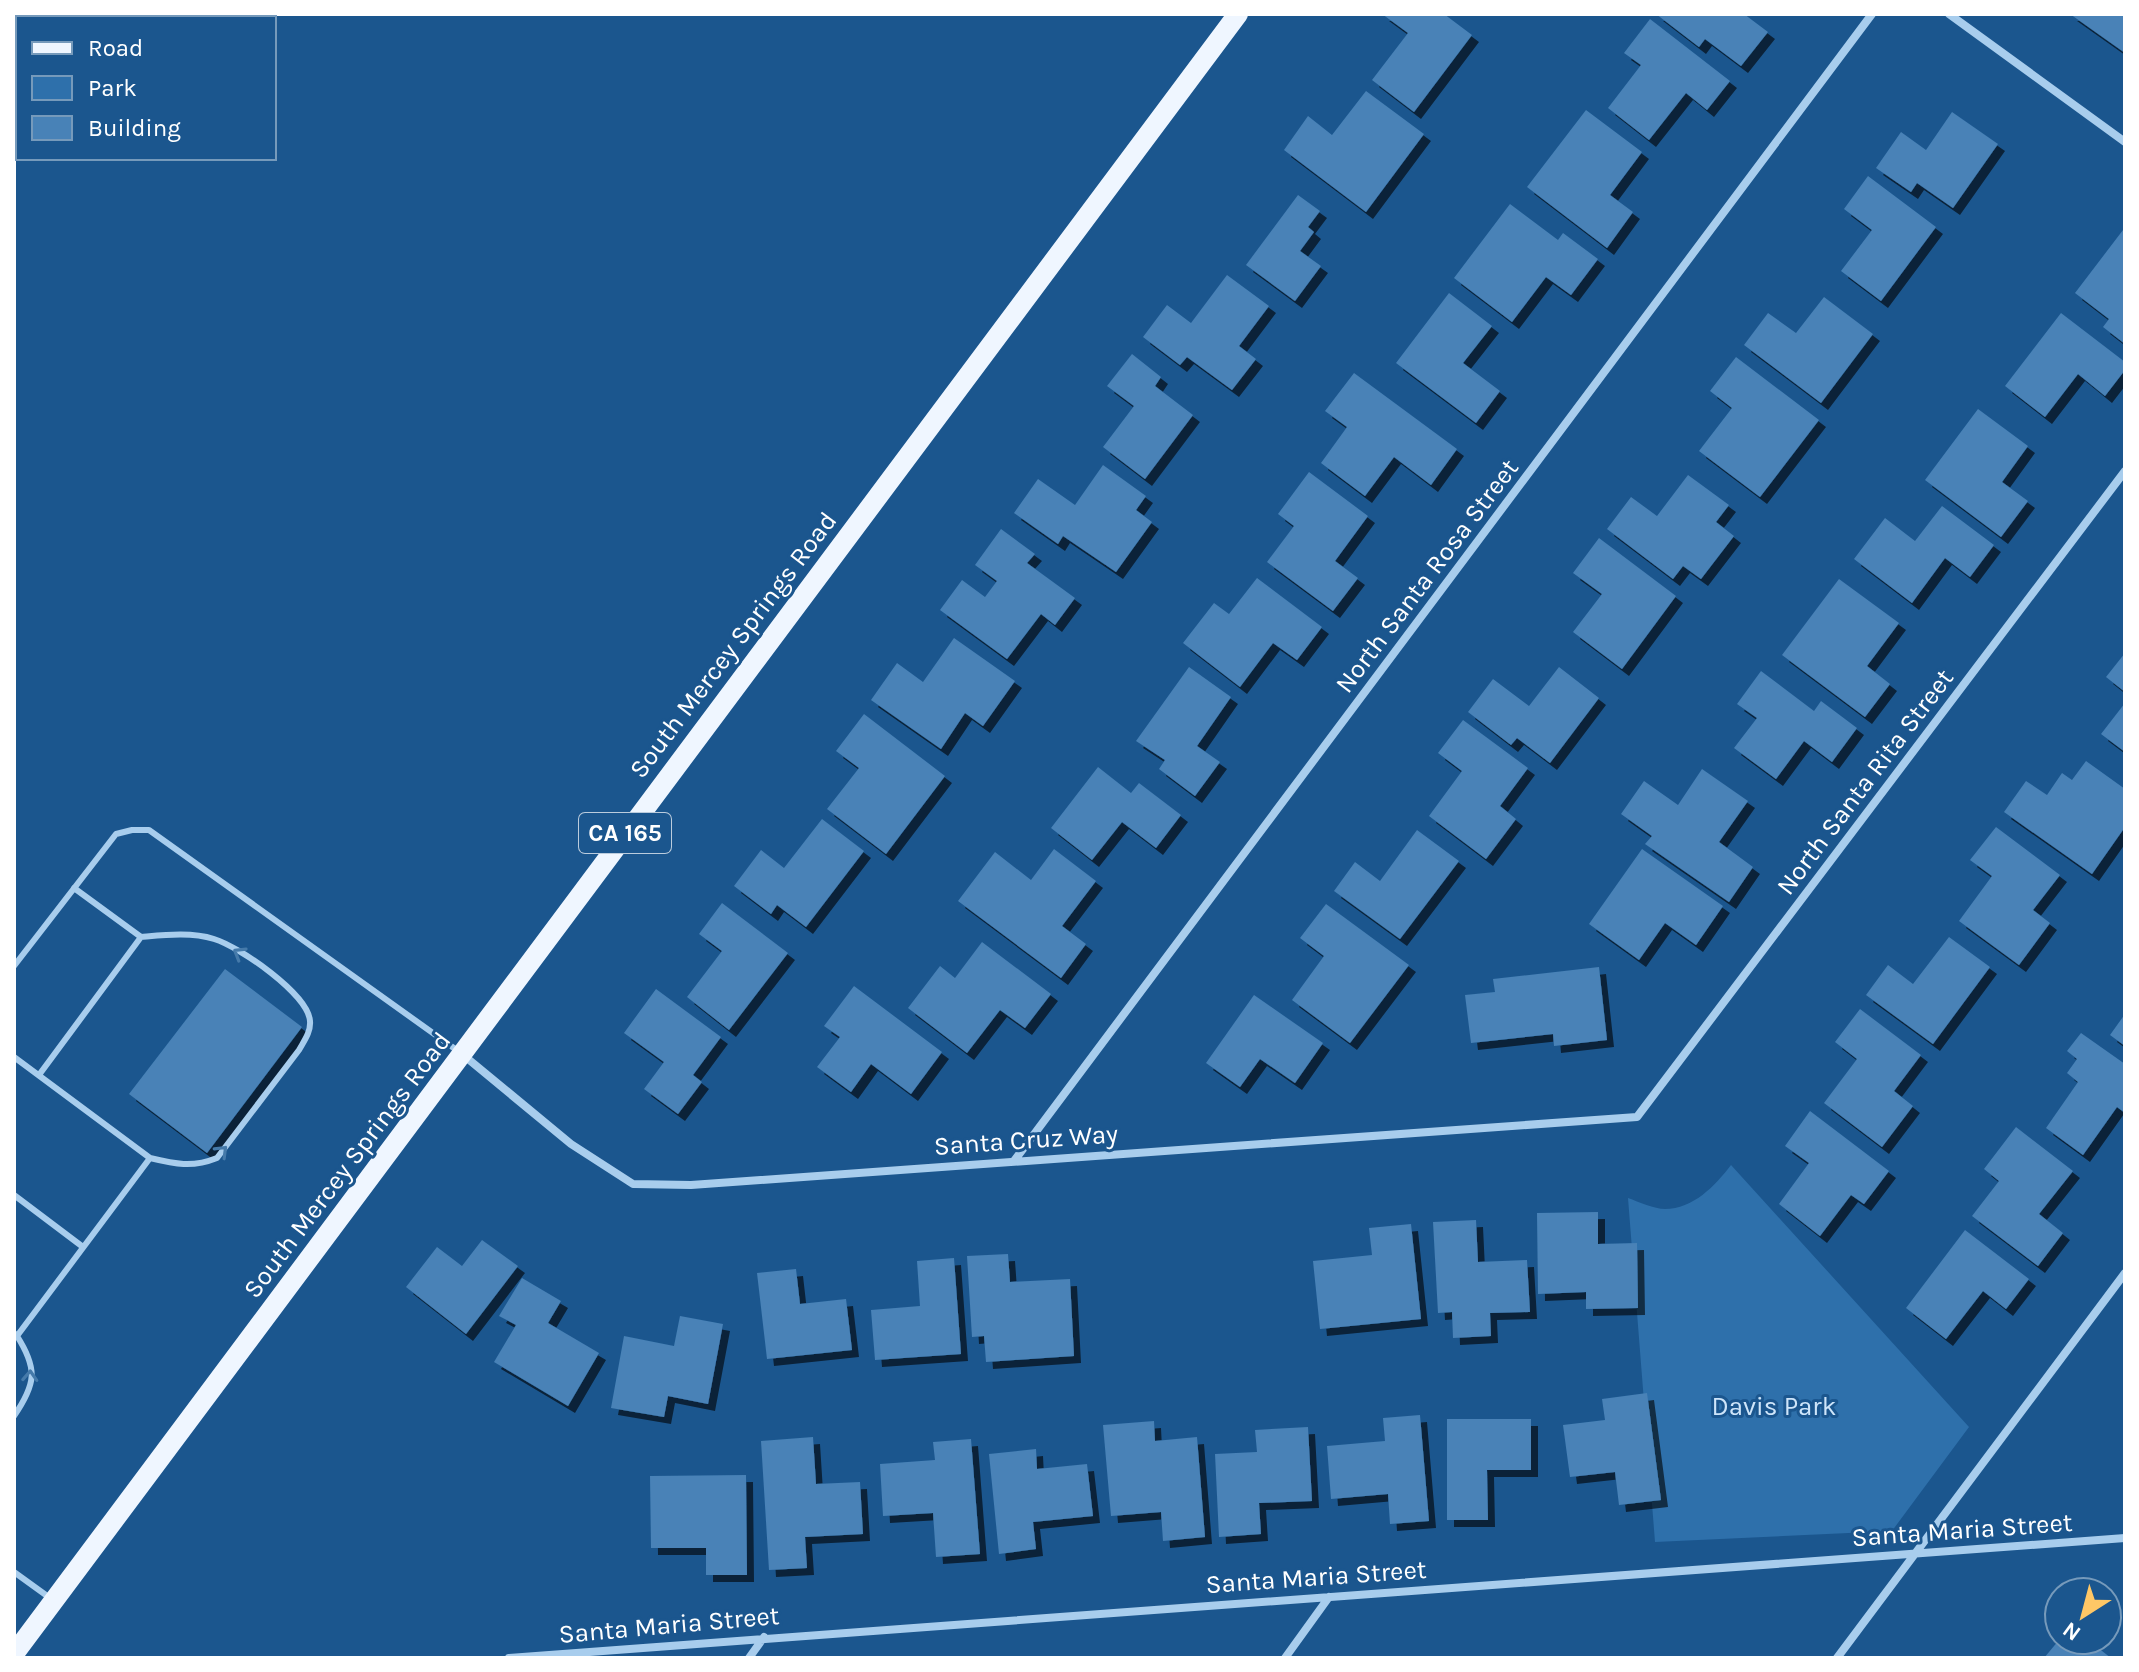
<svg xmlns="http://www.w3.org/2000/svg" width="2139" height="1672" font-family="Karla,sans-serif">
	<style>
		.green { fill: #2e70ab }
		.building { fill: #4882b7; filter: url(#shadow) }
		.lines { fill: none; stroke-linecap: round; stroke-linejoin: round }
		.service { stroke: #a8cded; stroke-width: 6 }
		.minor { stroke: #a8cded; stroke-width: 8 }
		.primary { stroke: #eff6ff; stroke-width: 20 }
		.oneway { stroke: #457aaa }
		.labels { text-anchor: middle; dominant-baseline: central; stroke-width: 6; stroke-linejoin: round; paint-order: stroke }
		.shield { fill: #1b568e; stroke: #bcd; stroke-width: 2 }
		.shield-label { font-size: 24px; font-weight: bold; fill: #fff }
		.street-label { font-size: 26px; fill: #fff; stroke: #1b568e }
		.park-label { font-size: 26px; fill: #cee5fa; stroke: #1b568e }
	</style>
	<defs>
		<filter id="shadow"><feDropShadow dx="7" dy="7" stdDeviation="0" flood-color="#0009"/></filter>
	</defs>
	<rect width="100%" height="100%" fill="#1b568e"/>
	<!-- green -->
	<path class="green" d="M1731 1165 1969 1427 1892 1531 1655 1542 1628 1198C1639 1202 1654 1209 1665 1209 1693 1209 1715 1186 1731 1165Z"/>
	<!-- building -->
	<path class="building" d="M1382 14H1444L1472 35 1414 112 1372 80 1408 33Z
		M1656 14H1744L1768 32 1741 66 1705 39 1699 47Z
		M2070 14H2125V53Z
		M1650 19 1730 81 1707 110 1686 93 1649 140 1608 108 1641 65 1624 53Z
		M1366 91 1424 134 1366 212 1284 150 1308 116 1332 135Z
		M1586 110 1642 152 1610 195 1633 212 1607 248 1527 187Z
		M1952 112 1998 144 1953 208 1917 183 1911 192 1876 168 1901 132 1926 150Z
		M1868 176 1936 227 1881 301 1841 271 1872 230 1844 209Z
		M1298 195 1320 211 1308 227 1314 232 1300 251 1321 266 1295 301 1246 265Z
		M1510 204 1558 240 1563 233 1598 259 1571 295 1546 277 1512 322 1454 278Z
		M2123 230 2125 232V344L2103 327 2109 319 2075 293Z
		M1227 275 1269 306 1239 346 1256 359 1232 390 1187 357 1180 365 1143 337 1167 305 1191 323Z
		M1449 293 1492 326 1463 363 1500 391 1476 423 1396 363Z
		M1824 297 1873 334 1821 403 1744 345 1768 313 1796 333Z
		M2061 313 2125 362V370L2105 396 2078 374 2045 417 2005 386Z
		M1132 354 1161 377 1155 386 1193 415 1145 479 1103 447 1134 406 1107 386Z
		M1736 357 1819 420 1760 497 1699 451 1732 408 1710 391Z
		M1354 373 1457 449 1431 485 1394 457 1365 496 1321 463 1347 427 1325 411Z
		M1978 409 2028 446 2002 482 2028 501 2001 537 1925 480Z
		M1103 465 1146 496 1136 510 1152 522 1116 572 1063 536 1058 544 1014 513 1038 479 1075 505Z
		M1309 472 1368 516 1335 561 1358 578 1333 611 1267 562 1294 526 1278 514Z
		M1688 475 1729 505 1716 522 1734 536 1701 579 1683 566 1673 579 1607 529 1631 497 1657 516Z
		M1942 506 1994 545 1970 577 1945 558 1912 603 1854 559 1885 518 1915 541Z
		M1001 529 1035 554 1027 563 1075 598 1055 625 1041 614 1007 659 940 610 962 580 985 597 997 581 975 565Z
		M1599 538 1676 596 1622 669 1573 632 1602 594 1573 573Z
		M1257 578 1322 627 1297 660 1273 643 1240 687 1183 643 1214 603 1229 614Z
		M1839 579 1899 623 1867 666 1890 684 1865 717 1782 655Z
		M954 638 1015 681 983 726 965 713 941 749 871 700 897 663 923 682Z
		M2125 653V692L2106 677Z
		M1189 667 1231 697 1197 746 1220 762 1195 796 1159 769 1165 760 1136 741Z
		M1559 667 1599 698 1550 763 1517 738 1511 745 1468 712 1493 679 1529 706Z
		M1761 671 1814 711 1821 701 1857 728 1832 762 1804 741 1776 779 1734 748 1757 718 1737 704Z
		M2125 703V752L2101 734Z
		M864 714 945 776 886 854 827 809 859 768 836 751Z
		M1463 720 1528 768 1500 806 1516 819 1486 859 1429 816 1462 771 1438 753Z
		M2086 761 2125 789V827L2092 874 2004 812 2026 781 2047 795 2062 773 2072 780Z
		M1098 767 1131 793 1139 783 1181 815 1156 848 1122 822 1092 860 1051 828Z
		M1702 769 1748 801 1719 842 1753 867 1729 902 1645 844 1652 836 1621 814 1644 781 1678 805Z
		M822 819 864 851 806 927 777 905 771 914 734 886 761 850 784 868Z
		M1996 827 2060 875 2033 910 2050 923 2019 965 1959 921 1992 876 1970 860Z
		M1417 830 1459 861 1400 939 1334 891 1355 862 1380 881Z
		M1054 849 1096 881 1062 926 1086 944 1061 978 958 901 995 852 1031 880Z
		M1642 849 1723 906 1696 945 1665 923 1639 960 1589 924Z
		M722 903 788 953 729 1030 687 997 722 951 699 934Z
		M1326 904 1409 965 1350 1043 1292 1000 1324 956 1300 938Z
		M1949 937 1990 967 1933 1044 1866 995 1888 965 1913 984Z
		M982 942 1051 994 1025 1028 1000 1010 967 1053 908 1008 940 966 955 978Z
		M1599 967 1607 1040 1554 1046 1553 1034 1471 1043 1465 995 1495 992 1493 979Z
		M225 969 302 1027 207 1153 129 1094Z
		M854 986 942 1052 911 1094 871 1064 851 1092 817 1067 840 1037 824 1026Z
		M656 989 721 1037 693 1075 702 1082 678 1114 644 1089 664 1062 624 1033Z
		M1254 995 1323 1043 1295 1083 1260 1059 1240 1087 1206 1063Z
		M1860 1009 1921 1055 1894 1091 1913 1106 1882 1147 1824 1103 1857 1059 1835 1042Z
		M2125 1014V1046L2110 1035Z
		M2081 1033 2125 1064V1113L2117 1107 2083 1155 2046 1128 2078 1082 2067 1073 2077 1059 2067 1051Z
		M1810 1111 1889 1171 1864 1204 1851 1195 1820 1236 1779 1204 1809 1163 1785 1146Z
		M2016 1127 2073 1171 2039 1214 2063 1233 2038 1266 1972 1216 1999 1181 1984 1169Z
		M1598 1212V1244L1637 1243 1638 1308 1586 1309V1292L1538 1294 1537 1213Z
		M1476 1220 1478 1262 1527 1260 1530 1312 1490 1313 1491 1336 1453 1338 1452 1312 1438 1313 1433 1222Z
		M1411 1224 1421 1319 1320 1329 1313 1261 1372 1255 1369 1228Z
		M1965 1230 2029 1279 2006 1309 1983 1291 1946 1339 1906 1308Z
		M482 1240 518 1266 466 1334 406 1287 437 1247 462 1266Z
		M1008 1254 1010 1282 1070 1279 1074 1356 986 1362 984 1336 972 1337 967 1256Z
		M954 1258 961 1354 875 1360 871 1310 920 1306 917 1261Z
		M796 1269 800 1304 846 1299 852 1350 767 1359 757 1273Z
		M522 1278 561 1301 548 1323 599 1353 568 1406 494 1362 516 1325 499 1316Z
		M680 1316 723 1324 708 1404 668 1396 664 1417 611 1408 624 1336 674 1346Z
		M1647 1393 1661 1500 1619 1505 1615 1472 1570 1477 1563 1425 1605 1420 1602 1399Z
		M1420 1415 1429 1521 1390 1524 1388 1494 1331 1499 1327 1446 1385 1441 1383 1418Z
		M1447 1419H1531V1470H1487L1488 1520H1447Z
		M1154 1421 1155 1441 1197 1437 1205 1537 1163 1541 1161 1512 1111 1516 1103 1425Z
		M1308 1427 1312 1501 1259 1503 1261 1534 1219 1537 1215 1454 1257 1452 1255 1430Z
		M813 1437 816 1484 860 1482 863 1534 805 1537 807 1568 769 1570 761 1441Z
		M971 1439 980 1554 936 1557 933 1513 883 1516 880 1464 935 1460 933 1442Z
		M1036 1449 1037 1469 1087 1464 1093 1516 1033 1522 1036 1549 999 1554 989 1454Z
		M746 1475 747 1575H706V1548H651L650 1476Z
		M2059 1640H2088L2111 1658H2044Z"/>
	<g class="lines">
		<!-- service -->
		<path class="service" d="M141 937C165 935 191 932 214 939 240 947 308 994 310 1021 311 1032 304 1041 299 1050L217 1158C192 1168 175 1164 150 1158
			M14 966 116 834 132 830H149L458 1051
			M14 1057 150 1158 17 1336 14 1333
			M39 1075 141 937 74 888
			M14 1195 83 1247
			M14 1416C36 1384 38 1369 17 1336
			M14 1572 50 1598"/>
		<!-- minor -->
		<path class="minor" d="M1949 14 2125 142
			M462 1054 571 1144 633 1184 691 1185 1637 1117 2125 471
			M1014 1161 1872 14
			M509 1658 2125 1538
			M749 1658 764 1637
			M1285 1658 1329 1597
			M1837 1658 2125 1273"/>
		<!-- primary -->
		<path class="primary" d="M14 1654 1238 14"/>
	</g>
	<!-- one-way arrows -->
	<defs><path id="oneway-chevron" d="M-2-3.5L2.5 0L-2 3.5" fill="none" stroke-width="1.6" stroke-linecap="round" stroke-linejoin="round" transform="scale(2)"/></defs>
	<g class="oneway">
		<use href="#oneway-chevron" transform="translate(239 953) rotate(-149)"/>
		<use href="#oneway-chevron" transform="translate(222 1151) rotate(-45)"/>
		<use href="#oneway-chevron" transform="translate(30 1376) rotate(-87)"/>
	</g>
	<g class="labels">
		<!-- shield labels -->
		<rect class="shield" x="579" y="813" width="92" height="40" rx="6"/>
		<g class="shield-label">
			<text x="625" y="833">CA 165</text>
		</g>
		<!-- street labels -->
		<g class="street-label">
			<text transform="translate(1427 576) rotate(-53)">North Santa Rosa Street</text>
			<text transform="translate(733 645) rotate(-53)">South Mercey Springs Road</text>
			<text transform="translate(1865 782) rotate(-53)">North Santa Rita Street</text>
			<text transform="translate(1026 1140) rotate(-4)">Santa Cruz Way</text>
			<text transform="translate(347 1165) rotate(-53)">South Mercey Springs Road</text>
			<text transform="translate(1962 1530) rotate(-4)">Santa Maria Street</text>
			<text transform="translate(1316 1577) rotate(-4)">Santa Maria Street</text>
			<text transform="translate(669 1625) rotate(-5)">Santa Maria Street</text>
		</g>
		<!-- park labels -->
		<g class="park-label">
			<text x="1774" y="1406">Davis Park</text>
		</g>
	</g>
	<!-- border -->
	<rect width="2139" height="1672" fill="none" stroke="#ffffff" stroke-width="32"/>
	<!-- legend -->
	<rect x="16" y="16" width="260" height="144" fill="#1b568e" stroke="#769abb" stroke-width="2"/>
	<rect x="32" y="42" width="40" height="12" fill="#eff6ff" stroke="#769abb" stroke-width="2"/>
	<text x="88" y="56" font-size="24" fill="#ffffff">Road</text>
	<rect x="32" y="76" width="40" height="24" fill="#2e70ab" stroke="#769abb" stroke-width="2"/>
	<text x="88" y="96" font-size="24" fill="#ffffff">Park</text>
	<rect x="32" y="116" width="40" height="24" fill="#4882b7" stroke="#769abb" stroke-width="2"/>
	<text x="88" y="136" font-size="24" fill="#ffffff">Building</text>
	<!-- north arrow -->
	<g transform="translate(2083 1616) rotate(216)"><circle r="38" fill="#1b568e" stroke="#769abb" stroke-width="2"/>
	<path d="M0-6L14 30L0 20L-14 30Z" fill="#fec766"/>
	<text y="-12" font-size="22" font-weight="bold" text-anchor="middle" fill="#ffffff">N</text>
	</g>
</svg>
